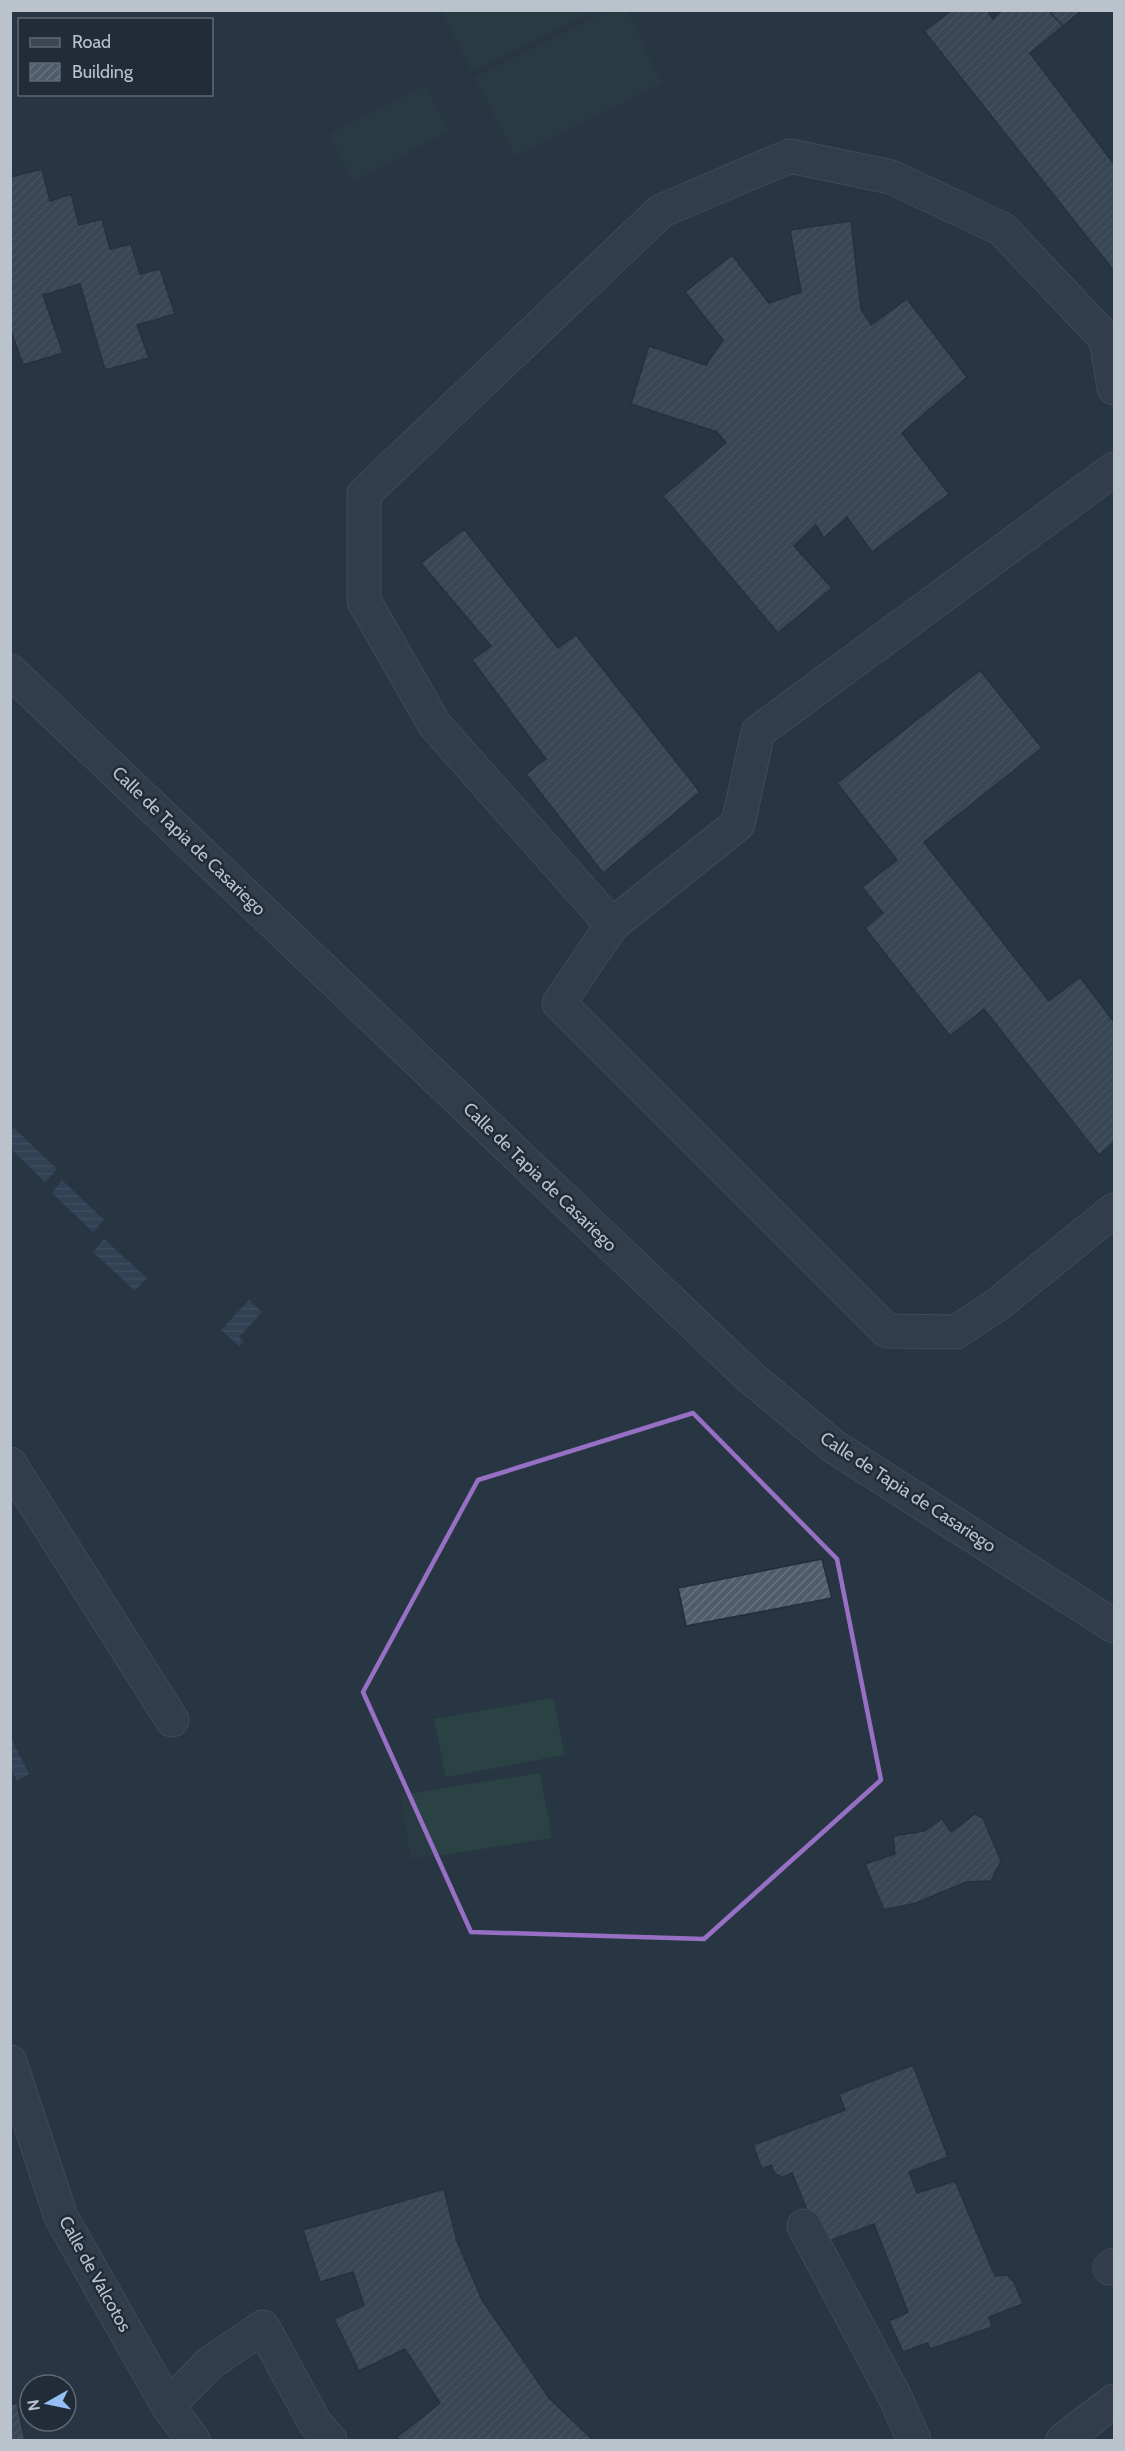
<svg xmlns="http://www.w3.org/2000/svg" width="1125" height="2451" font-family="Cabin,sans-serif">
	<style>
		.garden { fill: #2a4244 }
		.water { fill: url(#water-rules) }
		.building { fill: url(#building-hatch); stroke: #232e3a; stroke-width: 1.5 }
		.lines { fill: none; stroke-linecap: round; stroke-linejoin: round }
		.minor-casing { stroke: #5b6570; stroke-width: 35 }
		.minor { stroke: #3c4753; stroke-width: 33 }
		.marked { fill: none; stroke: #9770c5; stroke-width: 4.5; stroke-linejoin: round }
		.labels { text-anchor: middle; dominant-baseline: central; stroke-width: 5; stroke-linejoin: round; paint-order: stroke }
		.street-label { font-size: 18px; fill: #bac2cc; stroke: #212c38 }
	</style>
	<defs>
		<pattern id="water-rules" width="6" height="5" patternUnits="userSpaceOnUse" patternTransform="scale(1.5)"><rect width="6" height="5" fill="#3e536c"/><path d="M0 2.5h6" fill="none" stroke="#586a80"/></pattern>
		<pattern id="building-hatch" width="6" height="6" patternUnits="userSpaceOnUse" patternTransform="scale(1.5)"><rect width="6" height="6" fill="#4e5c6c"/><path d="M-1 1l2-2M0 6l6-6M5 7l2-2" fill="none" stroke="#657280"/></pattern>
	</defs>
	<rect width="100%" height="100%" fill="#283543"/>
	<!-- garden -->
	<path class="garden" d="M441 11H594L472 72Z
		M627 11 662 83 515 156 475 77 607 11Z
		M425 86 449 132 353 181 330 134Z
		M553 1698 565 1755 446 1777 434 1719Z
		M540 1773 552 1838 411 1860 400 1795Z"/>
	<!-- water -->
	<path class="water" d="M14 1128 57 1169 45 1182 11 1149V1132Z
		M62 1180 104 1220 93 1232 52 1193Z
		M104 1239 147 1278 135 1291 93 1252Z
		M249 1300 262 1312 239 1337 244 1342 239 1346 221 1330Z
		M11 1738 29 1774 17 1781 11 1769Z"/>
	<!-- building -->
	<path class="building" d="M953 10H987L993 19 1002 10H1048L1063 26 1030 53 1114 164V271L924 31Z
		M1048 10H1082L1063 26Z
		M42 169 50 201 71 194 79 225 102 219 110 249 131 244 140 274 160 269 175 314 137 325 149 358 105 370 80 284 43 295 63 353 23 365 10 328V177Z
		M851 221 861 309 871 325 907 299 967 377 902 433 949 494 872 552 847 517 824 538 816 525 794 546 832 588 778 633 663 496 726 443 717 432 631 404 649 346 706 365 723 340 685 292 732 255 769 303 801 292 790 230Z
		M464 529 558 648 576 635 700 792 603 873 526 774 546 759 472 660 491 646 421 563Z
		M980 670 1042 748 924 842 1049 1001 1080 977 1114 1022V1142L1099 1155 984 1009 950 1036 865 928 883 913 862 887 897 860 837 783Z
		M822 1559 832 1598 686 1626 678 1588Z
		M975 1814 983 1818 1001 1861 991 1881 966 1882 916 1903 884 1910 865 1864 895 1854 893 1836 924 1831 942 1819 951 1832Z
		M913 2065 948 2157 909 2172 917 2193 955 2181 995 2276 1007 2275 1014 2282 1023 2304 989 2317 992 2327 931 2349 927 2343 903 2352 889 2321 908 2312 874 2224 821 2244 792 2173 783 2177 775 2174 771 2165 762 2169 753 2145 845 2110 839 2094Z
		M444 2189 457 2241 482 2300 549 2398 593 2440H400L397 2437 440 2403 405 2349 359 2371 334 2319 364 2305 353 2272 320 2282 303 2230Z
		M17 2403 25 2440H10V2405Z"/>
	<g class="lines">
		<defs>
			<path id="minor" d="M1114 469 758 732 738 824 612 925 559 1003 887 1331 956 1332 997 1305 1114 1210
				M10 671 749 1376 833 1446 1114 1626
				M612 925 435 725 364 601V494L661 211 790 156 891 177 1002 229 1106 339 1114 388
				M10 1464 172 1720
				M10 2062 61 2217 168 2406 193 2440
				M804 2226 895 2397 914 2440
				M1110 2268 1114 2265
				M168 2406 210 2363 263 2327 315 2423 330 2440
				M1063 2440 1114 2401"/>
		</defs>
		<!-- minor casing -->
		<use href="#minor" class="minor-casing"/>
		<!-- minor -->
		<use href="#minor" class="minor"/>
	</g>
	<!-- marked area -->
	<path d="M0 0H1125V2451H0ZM693 1413 837 1559 881 1780 704 1939 471 1932 363 1692 478 1480Z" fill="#283543" fill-opacity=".55" fill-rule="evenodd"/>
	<path class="marked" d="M693 1413 837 1559 881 1780 704 1939 471 1932 363 1692 478 1480Z"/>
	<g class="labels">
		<!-- street labels -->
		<g class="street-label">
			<text transform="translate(189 841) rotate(44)">Calle de Tapia de Casariego</text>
			<text transform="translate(540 1177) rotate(44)">Calle de Tapia de Casariego</text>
			<text transform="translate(908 1492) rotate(33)">Calle de Tapia de Casariego</text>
			<text transform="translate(95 2274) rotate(61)">Calle de Valcotos</text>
		</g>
	</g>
	<!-- border -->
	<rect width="1125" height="2451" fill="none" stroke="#bac2cc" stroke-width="24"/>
	<!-- legend -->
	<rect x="18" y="18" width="195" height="78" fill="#212c38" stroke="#5e6873" stroke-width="1.5"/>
	<rect x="30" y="38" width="30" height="9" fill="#3c4753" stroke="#5e6873" stroke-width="1.5"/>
	<text x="72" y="48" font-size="18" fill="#bac2cc">Road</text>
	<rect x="30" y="63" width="30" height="18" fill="url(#building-hatch)" stroke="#5e6873" stroke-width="1.5"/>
	<text x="72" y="78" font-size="18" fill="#bac2cc">Building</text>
	<!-- north arrow -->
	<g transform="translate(48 2403) rotate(261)"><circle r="28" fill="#212c38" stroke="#5e6873" stroke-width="1.5"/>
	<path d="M0-4.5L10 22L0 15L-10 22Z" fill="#94bff6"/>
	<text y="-9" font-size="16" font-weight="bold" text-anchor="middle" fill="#bac2cc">N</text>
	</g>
</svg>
